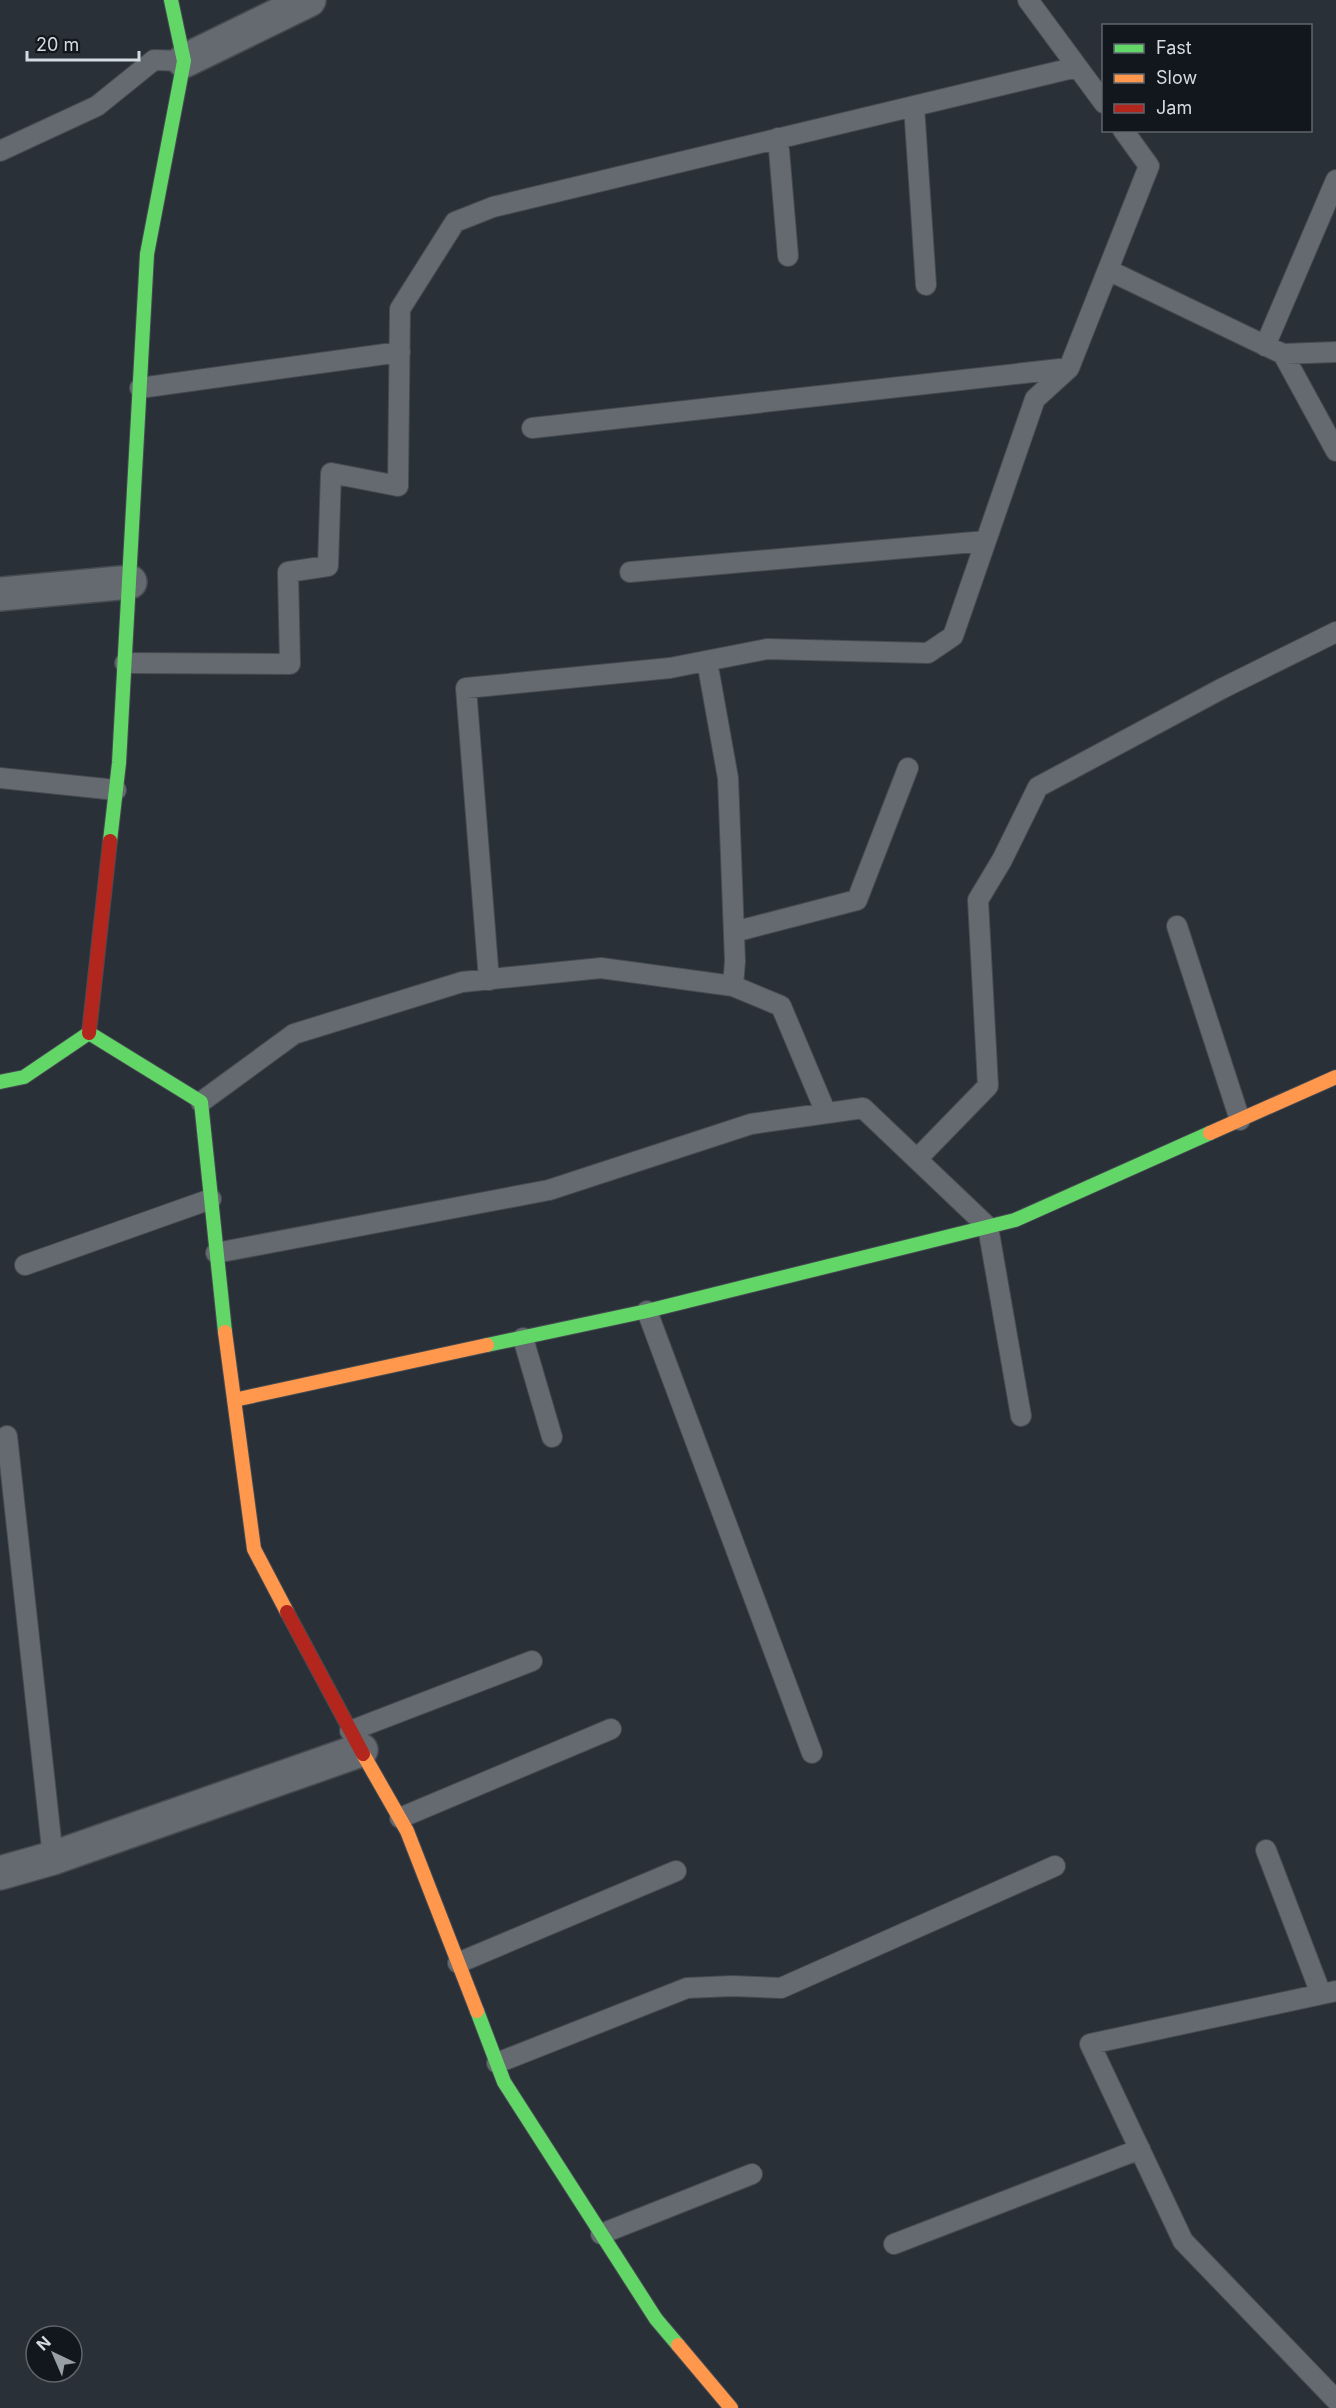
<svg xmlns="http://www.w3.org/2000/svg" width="1336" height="2408" font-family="Inter,sans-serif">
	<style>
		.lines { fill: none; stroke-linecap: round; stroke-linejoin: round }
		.lane-casing { stroke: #454b51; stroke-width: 22 }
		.street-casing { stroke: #454b51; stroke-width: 36 }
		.fast-casing { stroke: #454b51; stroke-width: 16 }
		.slow-casing { stroke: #454b51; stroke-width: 16 }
		.jam-casing { stroke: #454b51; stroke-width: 16 }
		.lane { stroke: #646a70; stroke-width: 20 }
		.street { stroke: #646a70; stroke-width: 33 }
		.fast { stroke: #63d668; stroke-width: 14 }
		.slow { stroke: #ff974d; stroke-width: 14 }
		.jam { stroke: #b3261e; stroke-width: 14 }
	</style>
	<rect width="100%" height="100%" fill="#293037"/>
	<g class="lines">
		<defs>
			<path id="lane" d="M1028 0 1104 103
				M914 106 926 285
				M778 138 788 256
				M0 151 97 106 154 60 184 61
				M1108 270 1283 354 1336 451
				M1265 346 1336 180
				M1283 354 1336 352
				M140 388 400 352
				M532 428 1069 368
				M630 572 986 541
				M707 661 728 778 735 961 733 986
				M125 663 290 664 288 572 328 566 331 473 398 486 400 309 455 222 493 207 1077 67
				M0 778 116 790
				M1177 926 1240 1120
				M734 932 857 900 908 768
				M489 980 466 688 670 668 767 649 928 653 953 636 1035 399 1069 368 1149 166 1123 130
				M201 1102 294 1034 462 982 601 968 733 986 781 1006 826 1113
				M917 1159 988 1086 978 900 1002 860 1038 787 1223 688 1336 632
				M216 1253 549 1190 751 1124 863 1108 988 1227 1021 1416
				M25 1265 211 1199
				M647 1311 812 1753
				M523 1338 552 1437
				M7 1436 53 1858
				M350 1731 532 1661
				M400 1818 611 1729
				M1266 1850 1321 1994
				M458 1963 676 1871
				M1336 1991 1090 2044 1183 2241 1336 2400
				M497 2063 687 1988 732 1986 781 1988 1055 1866
				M601 2234 752 2174
				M894 2244 1140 2149"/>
			<path id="street" d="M184 61 309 0
				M0 594 130 582
				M0 1873 53 1858 361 1750"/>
			<path id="fast" d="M110 841 119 763 147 254 184 61 171 0
				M0 1082 24 1077 89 1033 201 1102 225 1332
				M487 1345 647 1311 1015 1220 1210 1133
				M477 2011 504 2082 656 2319 678 2345"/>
			<path id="slow" d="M1210 1133 1336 1077
				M225 1332 254 1549 287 1612
				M234 1400 487 1345
				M363 1754 407 1831 477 2011
				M678 2345 731 2408"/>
			<path id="jam" d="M89 1033 110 841
				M287 1612 363 1754"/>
		</defs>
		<!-- lane casing -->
		<use href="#lane" class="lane-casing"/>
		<!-- street casing -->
		<use href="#street" class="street-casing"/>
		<!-- fast casing -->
		<use href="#fast" class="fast-casing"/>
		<!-- slow casing -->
		<use href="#slow" class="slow-casing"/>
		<!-- jam casing -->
		<use href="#jam" class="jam-casing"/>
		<!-- lane -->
		<use href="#lane" class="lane"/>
		<!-- street -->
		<use href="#street" class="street"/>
		<!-- fast -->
		<use href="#fast" class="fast"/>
		<!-- slow -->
		<use href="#slow" class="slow"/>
		<!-- jam -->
		<use href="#jam" class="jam"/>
	</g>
	<!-- legend -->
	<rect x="1102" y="24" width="210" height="108" fill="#12171d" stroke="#5f656c" stroke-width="1.5"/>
	<rect x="1114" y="44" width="30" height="9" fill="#63d668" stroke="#5f656c" stroke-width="1.5"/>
	<text x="1156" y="54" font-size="18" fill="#d3dbe3">Fast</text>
	<rect x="1114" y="74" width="30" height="9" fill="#ff974d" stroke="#5f656c" stroke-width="1.5"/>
	<text x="1156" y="84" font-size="18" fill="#d3dbe3">Slow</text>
	<rect x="1114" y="104" width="30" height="9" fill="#b3261e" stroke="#5f656c" stroke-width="1.5"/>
	<text x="1156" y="114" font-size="18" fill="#d3dbe3">Jam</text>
	<!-- north arrow -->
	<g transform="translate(54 2354) rotate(316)"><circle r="28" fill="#12171d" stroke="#5f656c" stroke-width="1.5"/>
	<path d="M0-4.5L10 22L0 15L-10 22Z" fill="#989fa7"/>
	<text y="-9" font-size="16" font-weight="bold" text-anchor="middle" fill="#d3dbe3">N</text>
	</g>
	<!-- scale -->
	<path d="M27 51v9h112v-9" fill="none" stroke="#d3dbe3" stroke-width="3"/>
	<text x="36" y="51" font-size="18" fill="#d3dbe3" stroke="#12171d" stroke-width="4.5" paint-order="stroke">20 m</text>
</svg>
